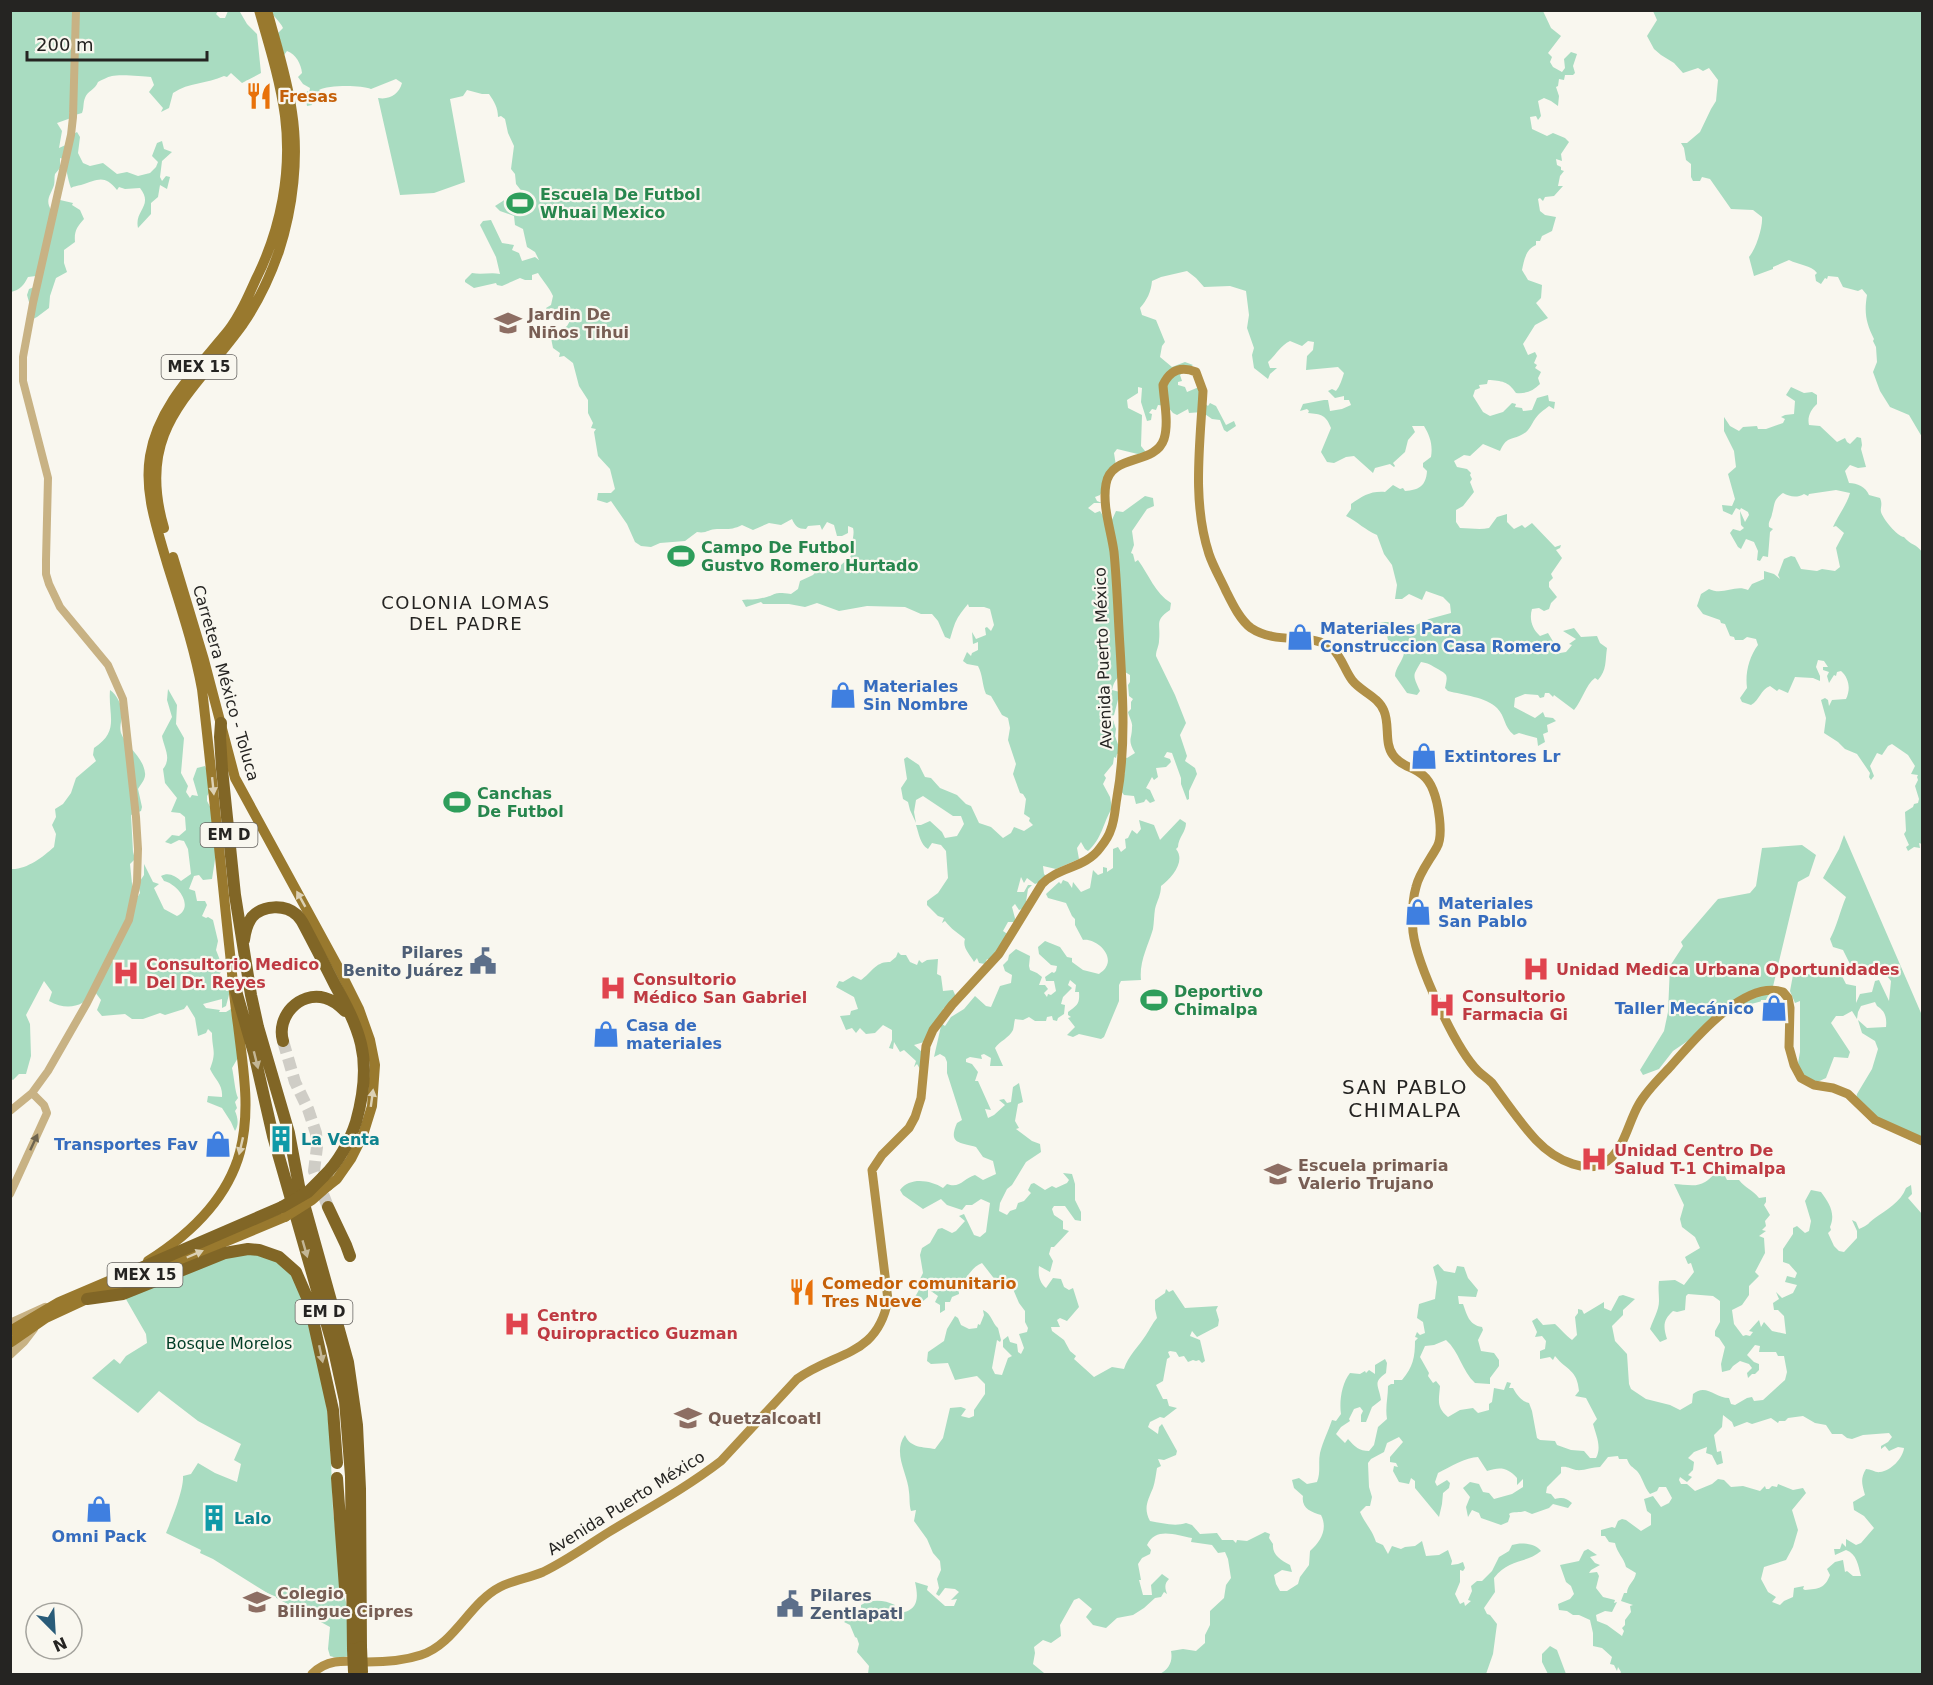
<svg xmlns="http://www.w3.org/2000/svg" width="1933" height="1685" font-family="'DejaVu Sans',sans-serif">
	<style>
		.green { fill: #a9dcc1; fill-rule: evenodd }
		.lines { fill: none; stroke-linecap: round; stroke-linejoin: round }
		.motorway-tunnel { stroke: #cfcdc6; stroke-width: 12; stroke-dasharray: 12 6; stroke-linecap: butt }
		.tertiary { stroke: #c8b284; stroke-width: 8 }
		.secondary { stroke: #b19047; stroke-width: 9 }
		.primary { stroke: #99792e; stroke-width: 10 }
		.motorway { stroke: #816626; stroke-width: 12 }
		.primary-bridge { stroke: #99792e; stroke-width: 10 }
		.motorway-bridge { stroke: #816626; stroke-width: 12 }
		.oneway { fill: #dcd1b5 }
		.oneway2 { fill: #c3b695 }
		.oneway3 { fill: #6e644e }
		.labels { text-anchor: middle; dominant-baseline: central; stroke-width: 4.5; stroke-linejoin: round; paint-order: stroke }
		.shield { fill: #f9f7ef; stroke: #656360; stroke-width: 1.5 }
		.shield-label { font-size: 15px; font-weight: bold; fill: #252422 }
		.food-label { font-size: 16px; font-weight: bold; fill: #c56008; stroke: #f9f7ef; text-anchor: start }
		.leisure-label { font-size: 16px; font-weight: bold; fill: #27864d; stroke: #f9f7ef; text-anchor: start }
		.education-label { font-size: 16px; font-weight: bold; fill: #785e54; stroke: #f9f7ef; text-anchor: start }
		.shop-label { font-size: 16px; font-weight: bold; fill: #366cbe; stroke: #f9f7ef; text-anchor: start }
		.street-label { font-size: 16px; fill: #252422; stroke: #f9f7ef }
		.service-label { font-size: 16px; font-weight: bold; fill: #4e5e75; stroke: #f9f7ef; text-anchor: end }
		.health-label { font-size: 16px; font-weight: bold; fill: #be3a42; stroke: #f9f7ef; text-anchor: start }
		.culture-label { font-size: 16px; font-weight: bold; fill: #0d838f; stroke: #f9f7ef; text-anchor: start }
		.park-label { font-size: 16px; fill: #003c25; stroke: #f9f7ef }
		.neighbourhood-label { font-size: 18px; letter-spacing: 1.5px; fill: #252422; stroke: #f9f7ef }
		.quarter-label { font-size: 20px; letter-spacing: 1.5px; fill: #252422; stroke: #f9f7ef }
	</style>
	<rect width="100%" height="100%" fill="#f9f7ef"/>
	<!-- green -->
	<path class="green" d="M219 10 216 14 220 18H225L228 11 240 12 247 24 257 34 261 73 242 83 231 73 227 77 224 76C207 84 189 82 173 93L169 108 161 112 163 108 149 92 154 85 151 77C143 76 119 74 112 76 107 77 102 80 98 82 95 90 87 91 85 98 83 102 84 109 82 113L75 115 69 112 71 118 57 123 62 131 59 148 68 144V137L77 132 80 137 78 153 83 163 90 166 103 163 117 174 127 172 138 176 150 173 156 167 158 162 152 156 157 143 162 141 164 149 172 152 162 161 160 177 162 181 166 176 170 177 167 189 160 185 158 197 151 203V214L138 228C134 210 154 206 140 188L125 189 119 187 117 190C104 174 98 180 81 185 77 186 74 186 71 188 67 178 67 168 63 159L60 158V168L55 174C54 178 55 181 54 185 51 195 44 200 52 211L60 200 73 203 72 205 80 210 84 219C77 227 74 231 75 242L64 250V263L67 272 56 278 50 296 49 308 37 317 31 320V309L27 295 29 289 37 286 36 276 28 277C24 285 20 290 11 292V11Z
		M271 11H1543L1551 28 1561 36 1548 53 1552 57 1550 62 1553 67 1562 72 1565 68 1564 59 1571 52 1577 54 1573 66 1575 73 1573 75H1565L1564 80 1559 79 1558 86 1556 87 1559 96 1558 106 1551 101 1544 98 1538 101 1541 116 1538 120 1536 116 1530 117 1532 129 1547 136 1553 133 1565 138 1569 142 1561 154 1562 161 1556 159 1557 165 1561 167V170L1564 171 1560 176 1558 186H1563L1554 196 1545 197 1543 201 1540 198 1538 199 1540 211 1545 215 1556 217 1552 231 1542 236 1540 241H1536V245C1526 249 1524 260 1522 270L1528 280 1542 285 1541 298 1536 303 1548 318 1535 325 1523 344 1528 355 1535 352 1537 356 1534 363 1537 365 1535 368 1541 372 1538 378 1540 384C1533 391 1526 394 1516 393 1508 381 1502 381 1488 380L1487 384 1479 385 1480 388 1475 390 1473 396 1483 412 1490 416 1503 412 1512 403 1516 404 1515 407 1522 408 1523 411 1532 410 1537 398 1548 395 1549 401 1555 402 1554 409 1549 406C1544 410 1539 413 1535 419 1531 425 1529 431 1523 434 1510 441 1507 436 1500 451L1483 444 1470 456 1464 455 1454 461 1457 467 1467 469 1471 473 1470 475 1472 479 1470 482 1474 492 1463 506 1456 510V522L1460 528C1471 528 1479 530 1489 528L1497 517 1507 514V522L1514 529 1522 525 1525 528 1532 523 1555 547 1561 545 1560 548 1556 550 1562 558 1551 574 1553 578 1549 582V587L1557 597 1551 603 1549 609 1544 611 1539 608 1532 609C1529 619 1532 629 1540 636L1548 633 1560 653 1566 652 1572 645 1569 644 1576 639 1563 631 1574 628 1581 637 1597 636 1600 643 1607 648C1605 661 1607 670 1598 680L1595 678C1586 684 1582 701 1574 710L1554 695 1553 697 1549 693H1545L1544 697 1540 698 1538 695 1525 694 1515 698 1514 707 1535 718 1543 712 1545 717 1553 718 1556 721 1547 725 1548 732 1543 734 1545 742 1538 746 1537 738 1519 733 1514 735C1503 726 1506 717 1497 708 1486 697 1463 695 1448 691L1445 688C1448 674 1448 675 1436 668 1431 665 1428 663 1421 662 1413 676 1412 674 1420 691L1417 695 1407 693 1395 676C1395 668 1403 661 1404 653L1400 648 1388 640 1384 623 1380 622H1390L1392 626H1397L1407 631 1406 635 1411 633 1414 626 1429 619 1451 613 1450 604 1443 597 1426 591 1422 600 1409 594 1402 599H1395L1397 585 1392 565 1384 554 1377 535C1365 530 1358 522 1346 516L1351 509V504C1363 496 1370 491 1385 492L1393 485 1400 489 1403 488 1405 491C1419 490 1426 486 1427 471L1423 467V463L1431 457C1433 445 1430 436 1424 426H1412L1415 432 1408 440 1405 452 1393 463 1395 466 1394 467 1390 464 1375 468 1373 473 1354 456 1346 457 1334 463 1327 462 1321 452 1331 428C1326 415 1321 414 1308 413L1309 411 1307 409 1300 411 1303 404 1324 400H1328L1330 411 1342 409 1351 405 1349 400H1344V396L1335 398 1328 391 1332 389 1336 391C1340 386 1342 379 1344 373L1338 367 1306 370 1307 356 1313 350 1314 342 1308 341 1302 346 1290 341C1280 346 1276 355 1268 362L1270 368H1277L1270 374 1268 379 1254 368 1252 355 1254 348 1247 328 1249 315 1246 291 1230 286 1204 287 1196 278 1187 271 1161 277 1152 281C1151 292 1147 300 1140 308L1142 315 1156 320 1165 342 1162 346 1160 357 1172 367 1185 362 1193 365 1180 375 1182 381 1178 382V385L1185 387 1187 392 1199 387 1202 401 1208 406 1210 403 1216 406 1226 425 1234 421 1236 426 1227 432 1224 430 1220 420 1212 419 1202 412 1189 413 1188 409 1177 415 1173 413 1167 406 1158 405 1156 410 1152 409 1149 413 1152 414 1151 420 1147 421 1141 402 1142 388 1138 387V393L1127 400 1128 408 1142 415 1141 446 1145 451 1146 456 1117 449 1114 453 1116 466 1100 495 1095 497 1097 501 1102 503H1094L1088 508 1095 513 1100 511 1108 524 1111 522 1116 511 1123 512 1145 496 1153 498 1154 506 1147 509 1132 531 1134 545 1131 553 1133 554 1135 562 1138 560C1149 575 1155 593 1171 603L1170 610C1154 621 1161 623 1159 641 1159 646 1156 650 1156 656L1175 695 1186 723 1180 735 1187 756 1185 761 1195 768 1197 774 1189 791V799L1187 800 1181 784V778L1172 753 1167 752 1164 757 1170 759 1171 762 1166 767 1156 768 1158 777 1154 780 1152 777 1146 788 1150 790 1155 801 1150 803 1146 799 1144 802 1136 804 1134 796 1124 795 1121 791 1120 779 1125 773 1119 755 1127 758 1135 753C1127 739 1132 740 1132 727 1133 723 1129 717 1128 712L1131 709V702L1133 699 1129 696 1128 685 1130 682V675L1125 672C1117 677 1114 681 1112 690L1120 692 1114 715 1108 718 1110 727 1113 728V720L1116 729 1115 736 1121 753 1117 754 1116 758 1114 757 1113 764 1104 775 1106 778 1103 784 1110 797 1112 808C1103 823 1102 839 1088 851L1085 849 1081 842 1077 848 1079 859 1056 869 1043 866 1044 874 1049 879 1035 884 1027 878 1024 883 1021 877 1017 892H1024L1028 885H1032L1028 889 1025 908 1019 910 1015 904 1012 907 1016 922H1008L1003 931 1009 935 990 960 987 959 985 964 979 963 977 958 974 962C970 954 962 948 965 939 958 933 951 929 945 921L942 923 944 918 938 916 927 905V901L938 893 948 878 946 851 941 845 932 843 928 849C920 844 919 834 916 825H921L930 821 942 832 945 838 957 836 964 824 961 816H953L923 796 916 800 914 812 916 823 910 810 908 802 903 799 901 788 907 779 904 759 907 757 919 765 925 777 931 778 940 788 957 795 966 804 971 806 979 823 991 827 1003 838 1011 833 1014 827 1024 831 1033 825 1029 821 1030 818 1024 814 1026 799 1023 794 1020 793 1013 774 1016 764 1008 740 1010 728 1008 718 1002 715 991 696 986 694C982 685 983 675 978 666L967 664 963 661 967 652 971 656 972 653 978 650V642L973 644 972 632 976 639 986 635 985 628 987 627 991 631 994 625 990 609 984 607H969L968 604C955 620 956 620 950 639L945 637 938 621 932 614H921L905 607 867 606 839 611 817 603 805 607 789 604H763L761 602 746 607 742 600C749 599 756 600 762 598 778 595 771 591 791 594L798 589 800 581 813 575 821 566 824 567 837 563 841 565 851 556 849 549 853 548C851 541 855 535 853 528L848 526V533L842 536H837L834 525 827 522 822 530 820 525 808 526 806 529C798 529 795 526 792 519L781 525 769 523 753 530 742 525C732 530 727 529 717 529 709 529 706 534 697 532L685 541 660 543 651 547 641 546 635 542 627 524 611 501 607 503 597 500 598 493H611L615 489 610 469 598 456 594 432 596 429 591 428 593 423 588 413V400L579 386 573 363 564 356 559 357 560 353 553 348 551 338 567 326 570 321 567 316 551 308 547 310 546 308 551 305 553 296C549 287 543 281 538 273L532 275V280H525L520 278 502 286 497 285 496 283 474 288 465 282V280L472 273C482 275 491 272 500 274L496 257 480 225 483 221 491 220 502 243 514 245 512 250 519 253 522 261 535 257 539 260 535 252 527 247 523 229 515 225 514 216 500 211 495 206 506 199 515 209 526 204 527 198 516 184 515 174 511 169 514 146 508 133 505 119 501 116 498 117C498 108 494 101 489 94H482L467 90 463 96 450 99 465 182 434 193 400 195 378 98C390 100 399 94 402 83L396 79 371 89C361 85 328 85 319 90L325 96 316 99 313 94 312 105 307 106 305 93 308 91 309 93 310 88 303 84 298 77 302 73C301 64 296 54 287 51L284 55 278 33 283 28C280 21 274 18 271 11Z
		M1662 11H1922V437L1909 415 1890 407 1880 391 1873 372 1877 362 1876 347 1873 341 1874 339C1866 323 1864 313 1867 295L1862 289 1858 291 1843 287 1838 277 1828 276 1827 279 1825 278 1821 284 1816 281 1815 275 1817 273C1811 265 1799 265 1789 260L1773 267V269L1754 276 1749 257C1756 249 1763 227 1762 217L1753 210 1731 209 1710 179 1702 177 1700 181H1693L1691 177V164L1686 160 1684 148 1681 143H1687L1700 132 1711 109 1716 101 1718 80 1709 68 1703 71 1698 68 1683 73 1674 63 1661 55 1654 49 1647 36 1657 20 1653 11 1660 12Z
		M1791 387 1804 393 1812 392 1817 395V404C1811 409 1807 417 1809 425L1820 426 1837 442 1845 438 1847 442 1850 444 1857 437 1861 438 1862 445 1861 449 1866 467 1858 468 1850 465 1845 471 1849 483C1857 483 1866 487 1869 495L1880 498C1883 505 1880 507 1881 512 1883 519 1897 536 1904 537 1910 545 1917 544 1922 552V844L1919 843 1920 848 1914 847 1908 851 1906 847 1909 845 1904 834 1906 831 1905 812 1913 807 1914 804 1918 803 1919 799 1915 786 1918 780 1917 777 1918 775 1911 774 1915 766 1908 755 1892 744 1888 746 1882 755 1877 753 1870 766 1874 776 1871 780 1869 777 1870 773 1857 754 1845 749 1838 742 1824 733 1826 718 1821 700 1825 698 1828 700 1829 706 1832 700 1846 699C1851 689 1849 678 1841 671L1837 672 1836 676 1834 675 1829 683 1827 676 1829 672 1823 670V667H1828L1824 661 1818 660 1816 667 1820 676V681L1813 678 1795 677 1788 693 1779 689 1777 691 1770 686C1760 690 1760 700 1751 705L1742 702 1740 698 1747 688C1745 673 1749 657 1758 645L1756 639 1747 637 1743 640H1735L1734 637 1730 636 1725 624 1721 623 1720 620 1703 614 1697 606 1701 594 1709 589C1723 596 1735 584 1748 590L1752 584 1764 579V571L1774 574 1780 579 1778 575 1784 559 1791 556 1795 557 1801 569 1817 571 1822 569 1835 571 1840 567 1836 548 1844 533 1836 526 1833 527C1838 516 1847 504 1850 493L1836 490 1809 494 1808 496 1804 494C1797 498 1790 497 1783 493 1773 500 1775 504 1772 514 1771 520 1768 521 1769 527L1773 529 1770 532 1768 557 1763 556 1760 561 1757 560 1758 551 1754 542 1746 539 1741 549 1738 547 1730 533 1733 529 1740 531 1744 528 1741 525 1740 511 1745 522 1749 515 1748 512 1741 508 1740 510 1736 508 1732 515 1723 511 1722 505 1732 506 1735 499 1728 474 1736 467 1734 451 1724 431V417L1730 426 1739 431 1743 427 1757 426 1758 429H1766L1783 423 1785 419 1781 417 1785 415 1794 414 1795 401 1786 395Z
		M168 689 177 705 176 724 184 738 181 773 188 786 186 792 190 798 192 795 198 796 193 779 197 768 205 766 212 781V788L207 796V801L216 818 210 836 216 853 212 879 203 880 199 875 194 876 189 889 195 891 197 901H205L207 905 202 916 206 918 208 917 213 920 218 941 216 950 223 968 218 977 226 991H230L226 1006 222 1008V999L203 1004 206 1008 220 1010 219 1012H226L231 1009 239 1056 232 1068C234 1076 235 1092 238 1098L235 1102 237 1108 235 1111C238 1118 239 1125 235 1131L231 1122 222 1108 207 1102 208 1096 222 1097C223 1084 215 1080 210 1069 217 1051 212 1050 212 1033L208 1029 206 1033 198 1036 195 1018 187 1005 184 1009 165 1015 160 1013 143 1019H132L125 1014 102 1016 97 1010 101 1000 95 992C83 1007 67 1011 49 1001L52 992 44 981 26 1015 30 1024 31 1056 26 1074H19L13 1080 11 1079 10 1043 12 1041 10 1037 11 869C26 870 43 857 54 847L56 834 52 825 56 817 55 809 63 804 71 793 76 778 96 761 93 755 94 748C120 731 108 716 110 690 117 695 122 705 122 714 122 721 119 726 121 733 126 747 143 756 145 773 146 779 141 784 138 789L142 807 141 811 131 815 133 852 135 859 130 864 134 903 140 893 138 884 144 875V864L153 882 159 884 154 888 164 909 177 916C195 907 178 884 164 881L161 876C169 872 175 876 181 881L191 874 188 849 184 841 179 840 171 844 165 842 172 835 179 836 186 830 185 817 180 813 171 812 177 798 165 783 163 769C172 758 164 748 162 736L172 717 167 700Z
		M1180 819 1186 823C1186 832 1178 838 1178 847L1176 849C1186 861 1172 878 1161 886 1161 895 1157 901 1155 909 1154 916 1154 922 1153 929 1148 946 1139 962 1141 980L1121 981 1119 985V1001L1104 1037 1101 1039 1079 1034 1073 1037 1067 1035 1075 1027 1068 1018 1071 1017 1068 1015V1012C1077 1005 1080 1004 1079 992H1075L1076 985 1070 980 1068 985 1072 988 1063 997 1061 1004 1065 1005 1064 1014 1058 1018 1057 1021 1053 1020 1052 1016 1047 1017 1046 1021H1035L1029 1017 1023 1020 1015 1019C1014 1023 1014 1026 1013 1030 1009 1038 1000 1041 995 1048L1003 1066H990L991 1058 984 1054 981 1055 982 1059 970 1057 966 1059V1062L972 1064 978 1072 975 1081H978L991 1110 985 1109 988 1118 994 1115 1005 1105 999 1100 1004 1099 1007 1103 1011 1102 1013 1087 1019 1083 1023 1102 1018 1104 1015 1121 1019 1128 1016 1129 1032 1141 1040 1144 1041 1152 1026 1162 1012 1185 1007 1189 1000 1203 999 1211 1007 1215 1010 1211 1016 1209 1018 1203 1024 1201 1031 1193 1028 1190 1031 1184 1034 1183 1045 1190 1052 1186 1056 1188 1067 1183 1069 1180 1063 1173 1072 1174 1075 1184V1200L1081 1212V1221L1075 1220 1065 1206H1054L1052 1209 1054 1215 1063 1221V1229L1069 1231 1054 1247H1051L1049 1254 1053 1261 1050 1272 1039 1266C1038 1274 1039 1282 1046 1288L1053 1278 1061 1279 1064 1287 1069 1290 1073 1288 1079 1307 1067 1321 1060 1318 1057 1320 1060 1327H1051L1052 1331 1064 1340 1070 1351 1076 1356 1074 1359 1094 1377 1112 1367 1124 1369C1128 1356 1139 1346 1146 1335 1150 1329 1152 1324 1157 1318L1155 1309V1300L1165 1293 1166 1289 1169 1292 1173 1290 1185 1308 1218 1306 1216 1310 1219 1320 1218 1326 1197 1337 1192 1331 1190 1336 1200 1340 1205 1361 1202 1363 1199 1360 1196 1361 1193 1360 1188 1362 1184 1356 1179 1357 1176 1352 1170 1351 1168 1352 1170 1357 1167 1359 1163 1381 1156 1385 1163 1399H1167L1169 1406 1177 1408 1164 1418 1160 1417 1150 1422 1148 1427 1158 1434 1159 1427 1162 1424 1177 1451 1176 1455 1164 1460 1158 1459 1161 1466 1157 1468C1156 1474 1155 1482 1153 1488 1148 1500 1143 1508 1150 1521 1162 1523 1175 1527 1186 1523L1192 1525 1200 1534 1217 1533 1222 1540H1233L1236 1543 1237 1540 1247 1541 1265 1532 1270 1534 1269 1538 1273 1544C1272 1555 1281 1560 1290 1565L1292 1572 1282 1570 1274 1575 1276 1584 1280 1591H1287L1298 1584 1300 1577 1309 1565 1310 1551C1321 1541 1328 1529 1321 1515 1311 1512 1301 1508 1303 1496L1294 1488 1292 1480 1299 1478 1307 1484 1317 1482C1321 1472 1318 1463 1320 1453 1323 1441 1328 1432 1332 1420L1336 1421 1341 1414C1339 1401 1342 1383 1350 1373L1360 1374 1365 1371 1366 1373 1369 1370 1375 1374V1365L1385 1359 1387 1363 1386 1373C1372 1383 1379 1385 1381 1400L1372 1407 1366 1422H1361V1415L1363 1411 1360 1407 1354 1409 1349 1419 1350 1421 1341 1427 1336 1434 1345 1443 1348 1439C1355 1447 1359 1451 1369 1451L1374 1445 1378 1427 1387 1419C1385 1407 1388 1398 1388 1386L1391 1384H1394V1380H1402C1413 1367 1415 1357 1415 1341L1418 1338 1415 1337 1417 1332 1420 1335 1425 1333 1423 1322 1417 1318 1419 1304 1435 1299 1437 1282 1433 1267 1438 1264 1444 1271 1455 1273 1457 1266 1464 1267 1468 1278 1478 1290 1476 1297 1458 1296 1459 1304H1463C1467 1315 1469 1325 1482 1327L1483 1330 1478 1340 1481 1351 1494 1353 1499 1360V1366L1490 1378V1384L1475 1383C1462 1371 1459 1351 1446 1340L1434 1345 1425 1346 1420 1357 1429 1373 1428 1376 1433 1383 1436 1381 1440 1386C1439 1400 1436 1407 1448 1417L1460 1410 1473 1408 1478 1413 1489 1410V1404L1492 1402 1494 1388 1504 1390 1507 1382 1511 1383 1509 1388H1513C1517 1395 1521 1401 1529 1403L1532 1411 1537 1438 1540 1440 1555 1441 1557 1445 1571 1450 1584 1451 1590 1458H1596C1602 1447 1596 1435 1593 1424L1597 1419 1586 1398 1575 1396 1579 1391C1577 1369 1567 1371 1555 1356L1553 1360 1550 1357 1540 1359V1351L1545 1349 1546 1341 1542 1336 1535 1337 1537 1332 1532 1321 1537 1318 1543 1325 1555 1324C1561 1329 1565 1335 1572 1340L1577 1335 1575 1317 1578 1313V1309L1582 1310 1584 1314 1604 1302V1308L1611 1311 1619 1296 1623 1295 1635 1299 1623 1310V1315L1612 1326 1615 1341 1627 1354 1629 1384 1631 1389 1646 1399 1670 1405 1680 1410 1692 1403 1693 1394C1706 1383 1715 1398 1729 1398L1731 1404 1735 1405 1747 1398 1752 1397 1754 1401 1763 1400 1785 1380 1787 1372 1784 1356H1778L1776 1352H1759L1760 1346 1755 1345 1747 1355 1754 1362 1759 1364V1370L1755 1374H1752L1748 1378 1747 1373 1752 1368 1749 1364 1740 1361 1733 1366 1730 1370 1722 1372 1721 1364 1725 1347 1719 1338 1715 1336V1331L1720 1322V1301L1713 1296 1688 1294 1686 1296 1685 1310 1677 1312 1673 1311C1663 1320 1663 1326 1667 1339L1660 1342 1650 1329C1653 1320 1659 1310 1659 1301 1659 1293 1658 1290 1659 1281L1675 1280 1684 1285 1694 1272 1691 1263 1688 1264 1685 1257 1700 1248 1695 1237 1682 1227 1680 1219 1684 1205 1674 1184C1684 1184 1696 1188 1705 1182 1712 1178 1714 1172 1722 1170L1727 1180H1739C1746 1189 1752 1189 1759 1198L1766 1197V1202L1764 1205 1770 1215 1765 1221 1766 1226 1762 1230 1766 1231 1759 1236 1764 1238 1765 1253 1755 1272 1759 1276 1749 1286V1295L1742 1305 1732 1310 1734 1324 1743 1336 1746 1335 1750 1336 1753 1332 1749 1331 1759 1320 1761 1327 1764 1322 1772 1331 1786 1334 1784 1316 1778 1310H1774L1773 1303 1779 1299 1776 1292 1782 1298 1793 1293 1797 1285 1785 1282 1787 1276 1795 1278 1797 1273 1789 1264 1783 1262V1249L1793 1234V1228L1797 1226 1805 1233 1809 1231 1811 1221 1805 1201 1811 1190 1821 1192C1829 1203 1836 1213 1830 1227L1831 1230 1828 1233 1834 1246 1839 1251 1844 1252 1857 1238V1231L1852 1220 1856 1222 1859 1229C1869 1225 1868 1223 1875 1218 1886 1210 1901 1202 1906 1188L1911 1185 1912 1194 1908 1198 1922 1214V1674H1620L1621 1672 1618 1667 1617 1671 1614 1665 1610 1664 1612 1657 1602 1648 1593 1646V1633L1590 1620 1579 1615H1573L1567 1611 1559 1610 1558 1604 1570 1599 1574 1594 1571 1586 1566 1582 1560 1565 1579 1561 1584 1551 1588 1549 1597 1555 1590 1557 1595 1563 1600 1565 1591 1570 1589 1573 1597 1572 1599 1576 1596 1588 1603 1597 1615 1600 1614 1603 1617 1602 1612 1612 1605 1611 1596 1615 1597 1621 1607 1625 1622 1636 1624 1631 1622 1628 1625 1625V1620L1631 1612 1630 1606 1633 1605 1621 1601 1624 1593H1627C1627 1585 1635 1581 1636 1573L1626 1567C1624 1558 1617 1553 1615 1543L1609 1542 1605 1536H1601V1530L1612 1527 1615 1528 1618 1521 1622 1519 1626 1520 1641 1531 1651 1525V1514L1647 1511 1644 1499 1653 1496 1661 1507 1669 1503 1672 1498 1666 1487H1659L1657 1491 1650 1494C1644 1487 1642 1476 1637 1471 1632 1466 1630 1467 1627 1459H1619L1618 1456 1608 1457 1600 1467C1592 1467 1584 1471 1576 1470 1570 1469 1568 1466 1561 1467V1473L1547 1487 1546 1493 1551 1494 1555 1499C1563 1497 1566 1498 1572 1503L1568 1508 1553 1504 1549 1508 1532 1514 1525 1511C1520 1513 1513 1511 1509 1514L1510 1516 1508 1522 1501 1525 1481 1518 1479 1513 1472 1510 1468 1517 1466 1507 1470 1497 1463 1488 1470 1482 1479 1484 1483 1492 1489 1493 1494 1499 1512 1494 1523 1487V1479L1517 1485V1478C1507 1467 1500 1467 1487 1471L1478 1457C1466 1457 1450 1467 1438 1473L1435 1482 1437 1486 1447 1480 1450 1483 1449 1488 1443 1493 1442 1504 1439 1517 1415 1488V1481L1411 1478 1409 1484 1399 1482 1393 1471 1394 1466 1398 1467 1396 1463 1390 1462V1457L1403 1442 1399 1437 1387 1443 1384 1452 1371 1459 1368 1463 1369 1487 1372 1497 1370 1506H1366L1360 1512C1365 1524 1372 1529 1376 1542L1383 1545 1388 1554 1392 1546 1401 1549 1405 1547 1415 1546 1422 1541 1426 1556 1439 1555 1448 1550 1452 1561 1451 1565 1458 1564 1463 1562 1465 1568 1463 1571 1460 1570V1582L1455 1594 1460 1604 1464 1602 1465 1606 1471 1601 1468 1600 1472 1591 1471 1586 1477 1581H1482L1492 1571 1499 1557 1509 1551 1512 1545C1521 1542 1535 1543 1541 1551 1526 1564 1509 1558 1494 1578L1495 1592 1484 1608 1487 1614 1490 1615 1497 1624 1493 1654 1486 1674 1467 1673 1159 1674C1169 1670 1173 1661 1171 1651L1183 1649 1196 1651 1205 1643V1635L1210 1625V1611L1224 1598 1226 1585 1231 1578 1228 1559 1225 1552 1218 1553 1212 1545 1191 1542 1192 1538C1177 1536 1156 1526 1147 1545L1151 1550 1150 1554 1142 1558 1138 1564 1141 1580H1139L1143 1595H1152L1151 1585 1162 1574 1169 1579C1164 1584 1165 1588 1167 1594L1164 1592 1161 1597 1155 1598 1144 1608 1133 1615 1117 1618 1106 1628 1093 1625 1086 1617 1092 1609 1079 1598 1074 1600 1060 1625 1061 1636 1051 1643 1043 1640 1034 1647 1035 1653 1033 1664 1044 1673 1054 1674H868L869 1666 857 1652 859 1644 857 1638 855 1637 850 1625 844 1622 861 1608V1605C872 1599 884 1600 895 1605L893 1609 897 1613C918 1612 919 1599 915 1582L928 1586 927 1590 945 1606H954L957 1599 951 1600 959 1592 955 1589 945 1588 939 1596 936 1594 939 1588 937 1579 941 1570 940 1561 933 1553 927 1539 914 1521 916 1510 911 1511C909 1504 910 1499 909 1492 908 1474 892 1453 905 1435 910 1448 923 1447 935 1449L943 1438 950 1408 961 1407 966 1409 961 1416 969 1418 974 1416V1410L985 1394V1384L977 1376 955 1380 948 1363 931 1364 927 1361 928 1352 944 1341 947 1329 955 1316 958 1318 961 1325 969 1329 977 1328 978 1324 980 1325 984 1315 983 1310C992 1314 992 1323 998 1328L1001 1340 1000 1342 997 1340 992 1368 995 1374 1002 1375 1008 1358 1012 1356 1003 1347V1340L1008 1336 1010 1342 1017 1344 1018 1352 1021 1354 1024 1348 1019 1334 1027 1332 1028 1328 1025 1322V1311L1019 1303 1013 1289V1278H1011L1012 1283 1003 1280 996 1281 982 1263C971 1267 968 1279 958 1284L959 1294 952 1297 950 1302H945V1310L940 1313V1305L935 1302 938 1296 928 1289V1297L917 1306 915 1297 920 1288 919 1281 923 1273 920 1255 922 1248 930 1243 938 1229 942 1228 952 1233 956 1231 965 1221 959 1216 964 1214 974 1235 980 1237 986 1232 990 1203 981 1199 972 1205H966L962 1210 947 1205 941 1199 923 1209 903 1195 900 1190C910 1177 930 1180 943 1188L947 1184C960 1189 964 1178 975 1175L983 1180 996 1174 993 1161 983 1157 976 1147C959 1142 948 1144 957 1123L962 1120 947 1073V1062L945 1057 940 1054 934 1057 941 1026 924 1042 914 1045 922 1052 920 1069 917 1064 914 1067 916 1061 904 1050 900 1052 894 1042 893 1049 889 1048 892 1040V1030L883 1025 875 1033 866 1034 860 1028 856 1033 852 1028 846 1030 840 1016 850 1015 851 1011 858 1009 854 997 836 987 839 981 843 982 853 976 861 980C871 973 876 961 890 962L896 957 898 952 901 955H906L910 962 917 965 919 960 922 963 927 960 938 959 937 974 941 976 943 991 953 990 956 997 954 1001 943 1009 942 1024 945 1026 951 1017 964 1009 975 996 986 1006 991 1007 1000 986 1011 983 1012 975 1005 971 1003 965 1008 960 1009 955 1016 949 1030 956 1029 966 1030 970 1037 973 1042 977 1039 985H1045L1048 989 1044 993 1047 997 1048 994 1051 995 1056 991 1054 981H1046L1045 977 1052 972 1054 973 1056 971 1057 966 1051 965 1039 954 1038 947 1045 941 1060 947 1067 957 1072 958V962L1083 970 1099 974C1101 972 1105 970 1106 967 1114 954 1095 938 1083 940L1075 925V919L1072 916 1066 903 1048 898 1046 894 1059 882 1061 884 1063 880 1068 882 1072 888 1073 882 1081 892 1090 888 1093 870 1098 875 1103 873V867L1107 868V872L1113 868V849L1118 847 1121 852 1126 848 1125 839 1128 838 1132 830 1137 834 1141 829 1139 820 1154 825 1160 840ZM1723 1415 1732 1422 1734 1427 1747 1422 1752 1424 1771 1418 1778 1423 1779 1421H1785L1788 1418 1803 1416 1815 1423 1826 1425 1832 1434H1842L1847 1438 1852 1439 1863 1435 1889 1433 1892 1437 1888 1442 1881 1446V1449L1885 1446 1889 1451 1898 1447 1904 1448C1903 1458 1891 1471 1880 1472 1876 1473 1871 1469 1866 1469 1860 1479 1862 1484 1865 1495L1853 1502 1854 1510 1864 1516 1874 1528 1861 1543 1856 1545 1846 1539V1547L1842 1543 1840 1549H1834L1835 1555 1846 1550C1857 1554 1858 1565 1861 1576H1853L1847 1571 1845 1572 1843 1560 1835 1562 1827 1569 1830 1575C1825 1588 1819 1589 1805 1590L1803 1589 1804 1586 1794 1588 1793 1597 1784 1601 1780 1605 1772 1602 1776 1597 1768 1592 1761 1579 1764 1567 1786 1560 1793 1547 1798 1530 1792 1510 1806 1493 1803 1488 1793 1490 1778 1484 1777 1487 1772 1486 1769 1489H1766L1765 1486 1760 1491 1743 1486 1731 1487 1724 1480 1718 1479 1712 1484 1695 1491 1687 1484H1681L1679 1480 1680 1477 1687 1482 1692 1477 1688 1475 1693 1470 1694 1462 1688 1458 1694 1452 1707 1447 1706 1453 1712 1455 1717 1465 1723 1463 1721 1451 1717 1452 1714 1435 1722 1427Z
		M1844 835 1921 1013 1922 1009V1146L1871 1121 1856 1100 1857 1094 1872 1069 1878 1049 1875 1041 1862 1033 1858 1020 1867 1028 1886 1027C1887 1017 1885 1011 1877 1006L1875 1002 1861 1006 1858 1012 1857 1019 1852 1011 1843 1016H1836L1831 1023 1850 1052 1848 1058 1834 1057 1826 1078 1811 1085 1797 1069 1800 1052V1001L1795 1003 1790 991 1793 975 1811 974 1819 970 1841 974 1846 984 1856 986V1003L1860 994 1872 992 1875 981 1879 980 1889 1001 1891 981C1879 964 1868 966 1850 964L1843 950 1833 947 1830 939C1837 926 1840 911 1846 897L1823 878 1839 849Z
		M1802 845 1816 855 1809 876 1798 882 1770 999 1736 1008 1673 1051 1659 1069 1643 1075 1640 1070 1664 1031 1668 1012 1670 966 1683 946 1681 942 1718 899 1750 893 1756 886 1762 848Z
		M244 1253 269 1256 291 1272 299 1287 312 1333 326 1401 330 1438 333 1510 343 1592 349 1612 350 1656 337 1658 330 1656 328 1649 330 1627 269 1594 213 1559 200 1553 201 1550 166 1533C172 1519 184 1489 183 1476L191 1474 198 1463 215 1473 237 1482 241 1464 234 1460 241 1444 198 1421 159 1391 138 1413 92 1378 114 1359 120 1364 126 1356 147 1343 146 1334 123 1294 229 1255Z
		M1550 1646 1557 1650 1566 1674H1548L1542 1662V1654Z"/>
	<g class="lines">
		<!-- motorway-tunnel -->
		<path class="motorway-tunnel" d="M283 1041 295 1082 308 1109 316 1133 317 1147 314 1171 328 1207"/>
		<!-- tertiary -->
		<path class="tertiary" d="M10 1111 32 1093 48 1071 87 1003 129 920 137 882 138 849 136 817 123 699 108 665 60 607 49 584 46 574V560L48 478 23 381V357L33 303 71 135 73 117 76 10
			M10 1194 47 1113 44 1105 32 1093
			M10 1323 45 1307
			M10 1355 24 1342 34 1329"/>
		<!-- secondary -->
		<path class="secondary" d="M312 1674C328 1658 346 1661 367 1662 384 1662 406 1660 421 1655 455 1644 469 1603 500 1587 513 1580 529 1578 543 1572 566 1561 588 1545 609 1532 647 1509 686 1488 721 1461L797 1379C836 1351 877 1357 888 1300L872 1170 882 1155 909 1128 915 1117 921 1098 926 1046 933 1030 952 1005 999 954 1042 884C1058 867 1086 868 1100 848 1104 843 1109 836 1111 829 1115 819 1115 808 1117 797 1126 748 1123 697 1120 647 1118 616 1117 583 1114 552 1111 530 1102 506 1106 484 1111 453 1155 466 1164 439 1169 423 1164 401 1163 385 1170 370 1181 366 1196 372L1203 391C1200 445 1192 502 1209 554 1213 566 1220 578 1226 591 1232 603 1240 620 1251 628 1278 646 1312 631 1333 649 1342 658 1345 671 1352 680 1361 692 1378 696 1384 711 1390 725 1384 743 1393 755 1404 771 1423 765 1433 790 1438 802 1444 835 1437 847 1430 860 1419 873 1416 887 1412 901 1412 918 1413 932 1417 964 1455 1048 1478 1071 1482 1075 1487 1078 1492 1083 1506 1102 1520 1123 1536 1140 1554 1159 1590 1179 1612 1157 1626 1142 1629 1121 1639 1104 1647 1090 1660 1078 1671 1066 1694 1040 1744 979 1783 992L1788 998 1790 1008 1789 1047 1794 1065 1801 1078 1814 1085 1833 1088 1848 1094 1875 1120 1922 1141"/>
		<!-- primary -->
		<path class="primary" d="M164 528C135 429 191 396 243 324 258 302 270 277 279 251 293 208 299 157 292 112 287 77 276 44 267 10
			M173 557 204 660 235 778 338 967 359 1009 370 1040 375 1065 372 1106 363 1135 351 1159 337 1179 328 1186
			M148 1261C189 1235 227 1200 240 1152 251 1109 243 1068 238 1025 234 998 232 971 229 944 220 859 212 774 202 689 194 646 180 605 167 563 157 528 144 493 150 456 158 406 198 368 228 331 240 315 248 297 256 279 281 229 292 172 285 116 280 80 269 45 259 10
			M10 1331 59 1302 132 1271
			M10 1343 46 1318 87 1299 285 1217"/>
		<!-- motorway -->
		<path class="motorway" d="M221 723 220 737 222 769 235 895 251 995 258 1027 289 1133 299 1186 348 1362 357 1425 360 1489 361 1647
			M244 940C245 932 247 924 252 917 263 905 285 904 297 915 300 918 303 923 305 927 315 946 325 965 335 985 345 1003 356 1023 361 1044 367 1069 363 1097 356 1122 350 1141 338 1163 323 1177
			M234 984 254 1053 273 1136 333 1346 345 1401 351 1476 353 1649
			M283 1041C276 1017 299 991 325 998 333 1000 339 1005 345 1011
			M328 1207 346 1245 350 1256
			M127 1274 282 1207
			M87 1299 123 1294 225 1253 248 1249 259 1250 279 1257 296 1272 309 1302 333 1410 337 1463
			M337 1478 345 1588"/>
		<!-- primary-bridge -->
		<path class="primary-bridge" d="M285 1217 312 1200 328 1186"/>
		<!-- motorway-bridge -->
		<path class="motorway-bridge" d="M282 1207 308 1192 323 1177
			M361 1647 362 1672
			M353 1649 354 1672"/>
	</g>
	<!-- one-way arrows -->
	<defs><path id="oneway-solid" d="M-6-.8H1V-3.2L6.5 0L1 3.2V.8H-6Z" transform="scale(1.5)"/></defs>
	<g class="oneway">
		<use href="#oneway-solid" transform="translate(213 786) rotate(84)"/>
		<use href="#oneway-solid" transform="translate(301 899) rotate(-119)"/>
		<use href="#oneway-solid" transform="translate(372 1098) rotate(-82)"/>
		<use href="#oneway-solid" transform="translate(241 1146) rotate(103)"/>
		<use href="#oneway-solid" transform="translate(195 1254) rotate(-23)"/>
	</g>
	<g class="oneway2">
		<use href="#oneway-solid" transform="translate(256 1060) rotate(76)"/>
		<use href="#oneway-solid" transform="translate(305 1249) rotate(74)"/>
		<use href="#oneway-solid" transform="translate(321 1354) rotate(78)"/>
	</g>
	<use class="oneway3" href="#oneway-solid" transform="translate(34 1142) rotate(-65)"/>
	<!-- icons -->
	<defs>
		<symbol id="restaurant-bare" viewBox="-9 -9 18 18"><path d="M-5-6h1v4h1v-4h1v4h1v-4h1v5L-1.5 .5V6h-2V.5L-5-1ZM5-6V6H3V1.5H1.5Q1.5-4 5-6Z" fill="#e8710a" stroke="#f9f7ef" stroke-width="2.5" paint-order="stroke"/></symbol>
		<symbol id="stadium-bare" viewBox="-9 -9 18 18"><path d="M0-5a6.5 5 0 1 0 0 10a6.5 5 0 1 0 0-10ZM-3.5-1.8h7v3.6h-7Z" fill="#2e9e5b" stroke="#f9f7ef" stroke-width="2.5" paint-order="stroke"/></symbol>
		<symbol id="school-bare" viewBox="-9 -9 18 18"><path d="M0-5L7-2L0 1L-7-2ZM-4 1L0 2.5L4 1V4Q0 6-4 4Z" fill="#8d6e63" stroke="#f9f7ef" stroke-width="2.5" paint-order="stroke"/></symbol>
		<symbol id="shop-bare" viewBox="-9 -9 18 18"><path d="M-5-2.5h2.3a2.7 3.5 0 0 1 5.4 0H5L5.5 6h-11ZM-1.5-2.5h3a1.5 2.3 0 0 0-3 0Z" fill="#3f7fe0" stroke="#f9f7ef" stroke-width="2.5" paint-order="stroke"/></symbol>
		<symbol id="civic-bare" viewBox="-9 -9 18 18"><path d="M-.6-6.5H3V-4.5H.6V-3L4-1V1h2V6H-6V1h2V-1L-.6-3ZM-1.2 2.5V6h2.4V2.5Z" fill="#5c6f8a" stroke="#f9f7ef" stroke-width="2.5" paint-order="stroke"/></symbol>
		<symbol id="hospital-bare" viewBox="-9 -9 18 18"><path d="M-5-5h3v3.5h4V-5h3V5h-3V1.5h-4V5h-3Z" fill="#e0444e" stroke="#f9f7ef" stroke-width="2.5" paint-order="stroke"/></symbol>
		<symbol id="building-bare" viewBox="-9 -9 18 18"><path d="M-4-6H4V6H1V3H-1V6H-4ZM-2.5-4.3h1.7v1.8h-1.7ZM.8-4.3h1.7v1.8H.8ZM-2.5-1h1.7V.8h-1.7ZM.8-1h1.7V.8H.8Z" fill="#0f9aa8" stroke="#f9f7ef" stroke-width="2.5" paint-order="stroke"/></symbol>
	</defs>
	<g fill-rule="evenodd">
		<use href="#restaurant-bare" x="240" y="77" width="38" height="38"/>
		<use href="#stadium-bare" x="501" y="184" width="38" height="38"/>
		<use href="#school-bare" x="489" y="304" width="38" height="38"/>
		<use href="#stadium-bare" x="662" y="537" width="38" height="38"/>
		<use href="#shop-bare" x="1281" y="618" width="38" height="38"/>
		<use href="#shop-bare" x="824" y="676" width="38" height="38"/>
		<use href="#shop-bare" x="1405" y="737" width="38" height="38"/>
		<use href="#stadium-bare" x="438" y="783" width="38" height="38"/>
		<use href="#shop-bare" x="1399" y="893" width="38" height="38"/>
		<use href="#civic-bare" x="464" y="942" width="38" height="38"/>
		<use href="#hospital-bare" x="1517" y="950" width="38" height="38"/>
		<use href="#hospital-bare" x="107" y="954" width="38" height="38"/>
		<use href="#hospital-bare" x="594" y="969" width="38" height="38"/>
		<use href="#stadium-bare" x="1135" y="981" width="38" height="38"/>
		<use href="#hospital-bare" x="1423" y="986" width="38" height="38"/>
		<use href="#shop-bare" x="1755" y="989" width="38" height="38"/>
		<use href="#shop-bare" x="587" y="1015" width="38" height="38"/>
		<use href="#building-bare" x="262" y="1120" width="38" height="38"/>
		<use href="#shop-bare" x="199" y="1125" width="38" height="38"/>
		<use href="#hospital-bare" x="1575" y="1140" width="38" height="38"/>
		<use href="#school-bare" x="1259" y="1155" width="38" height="38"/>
		<use href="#restaurant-bare" x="783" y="1273" width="38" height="38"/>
		<use href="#hospital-bare" x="498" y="1305" width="38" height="38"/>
		<use href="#school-bare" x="669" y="1399" width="38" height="38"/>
		<use href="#shop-bare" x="80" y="1490" width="38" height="38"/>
		<use href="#building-bare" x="195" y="1499" width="38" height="38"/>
		<use href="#school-bare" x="238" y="1583" width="38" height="38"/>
		<use href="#civic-bare" x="771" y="1585" width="38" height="38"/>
	</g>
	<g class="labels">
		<!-- shield labels -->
		<g class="shield">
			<rect x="161.5" y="355" width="75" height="24" rx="4.5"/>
			<rect x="200.5" y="823" width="57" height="24" rx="4.5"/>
			<rect x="107.5" y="1263" width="75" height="24" rx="4.5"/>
			<rect x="295.5" y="1300" width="57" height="24" rx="4.5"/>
		</g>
		<g class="shield-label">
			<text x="199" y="367">MEX 15</text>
			<text x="229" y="835">EM D</text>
			<text x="145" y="1275">MEX 15</text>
			<text x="324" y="1312">EM D</text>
		</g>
		<!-- food labels -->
		<g class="food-label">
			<text x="279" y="96">Fresas</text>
			<text x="822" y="1283">Comedor comunitario<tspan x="822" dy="18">Tres Nueve</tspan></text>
		</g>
		<!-- leisure labels -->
		<g class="leisure-label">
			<text x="540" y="194">Escuela De Futbol<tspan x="540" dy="18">Whuai Mexico</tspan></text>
			<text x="701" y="547">Campo De Futbol<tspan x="701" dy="18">Gustvo Romero Hurtado</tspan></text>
			<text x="477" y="793">Canchas<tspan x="477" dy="18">De Futbol</tspan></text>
			<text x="1174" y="991">Deportivo<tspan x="1174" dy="18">Chimalpa</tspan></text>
		</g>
		<!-- education labels -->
		<g class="education-label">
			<text x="528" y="314">Jardin De<tspan x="528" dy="18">Niños Tihui</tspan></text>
			<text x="1298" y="1165">Escuela primaria<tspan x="1298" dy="18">Valerio Trujano</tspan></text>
			<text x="708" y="1418">Quetzalcoatl</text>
			<text x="277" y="1593">Colegio<tspan x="277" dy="18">Bilingue Cipres</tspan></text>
		</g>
		<!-- shop labels -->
		<g class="shop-label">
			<text x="1320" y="628">Materiales Para<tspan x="1320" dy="18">Construccion Casa Romero</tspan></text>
			<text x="863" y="686">Materiales<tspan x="863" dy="18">Sin Nombre</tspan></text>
			<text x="1444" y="756">Extintores Lr</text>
			<text x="1438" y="903">Materiales<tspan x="1438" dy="18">San Pablo</tspan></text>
			<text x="1754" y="1008" text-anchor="end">Taller Mecánico</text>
			<text x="626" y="1025">Casa de<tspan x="626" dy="18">materiales</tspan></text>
			<text x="198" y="1144" text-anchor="end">Transportes Fav</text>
			<text x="99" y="1536" text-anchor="middle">Omni Pack</text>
		</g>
		<!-- street labels -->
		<g class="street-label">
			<text transform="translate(1103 658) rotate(-92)">Avenida Puerto México</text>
			<text transform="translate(226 683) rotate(74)">Carretera México - Toluca</text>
			<text transform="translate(626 1503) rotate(-32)">Avenida Puerto México</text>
		</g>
		<!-- service labels -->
		<g class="service-label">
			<text x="463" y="952">Pilares<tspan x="463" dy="18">Benito Juárez</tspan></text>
			<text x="810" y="1595" text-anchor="start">Pilares<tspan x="810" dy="18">Zentlapatl</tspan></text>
		</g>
		<!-- health labels -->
		<g class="health-label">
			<text x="146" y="964">Consultorio Medico<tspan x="146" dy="18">Del Dr. Reyes</tspan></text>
			<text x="1556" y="969">Unidad Medica Urbana Oportunidades</text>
			<text x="633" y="979">Consultorio<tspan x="633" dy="18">Médico San Gabriel</tspan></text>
			<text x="1462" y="996">Consultorio<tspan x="1462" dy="18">Farmacia Gi</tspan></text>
			<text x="1614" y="1150">Unidad Centro De<tspan x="1614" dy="18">Salud T-1 Chimalpa</tspan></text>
			<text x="537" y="1315">Centro<tspan x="537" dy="18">Quiropractico Guzman</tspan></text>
		</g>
		<!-- culture labels -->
		<g class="culture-label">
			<text x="301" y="1139">La Venta</text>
			<text x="234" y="1518">Lalo</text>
		</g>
		<!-- park labels -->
		<g class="park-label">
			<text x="229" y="1343">Bosque Morelos</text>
		</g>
		<!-- neighbourhood labels -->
		<g class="neighbourhood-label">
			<text x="466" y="602">COLONIA LOMAS<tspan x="466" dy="21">DEL PADRE</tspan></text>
		</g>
		<!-- quarter labels -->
		<g class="quarter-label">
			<text x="1405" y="1087">SAN PABLO<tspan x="1405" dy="23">CHIMALPA</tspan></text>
		</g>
	</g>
	<!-- border -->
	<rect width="1933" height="1685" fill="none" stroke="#252422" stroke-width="24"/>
	<!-- north arrow -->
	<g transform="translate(54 1631) rotate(156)"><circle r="28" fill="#f9f7ef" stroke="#a4a39d" stroke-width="1.5"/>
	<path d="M0-4.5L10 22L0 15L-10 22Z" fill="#295b78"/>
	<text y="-9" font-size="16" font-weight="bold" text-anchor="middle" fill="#252422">N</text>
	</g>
	<!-- scale -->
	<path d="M27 51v9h180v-9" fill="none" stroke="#252422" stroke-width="3"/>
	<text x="36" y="51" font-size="18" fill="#252422" stroke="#f9f7ef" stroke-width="4.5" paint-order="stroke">200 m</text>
</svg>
